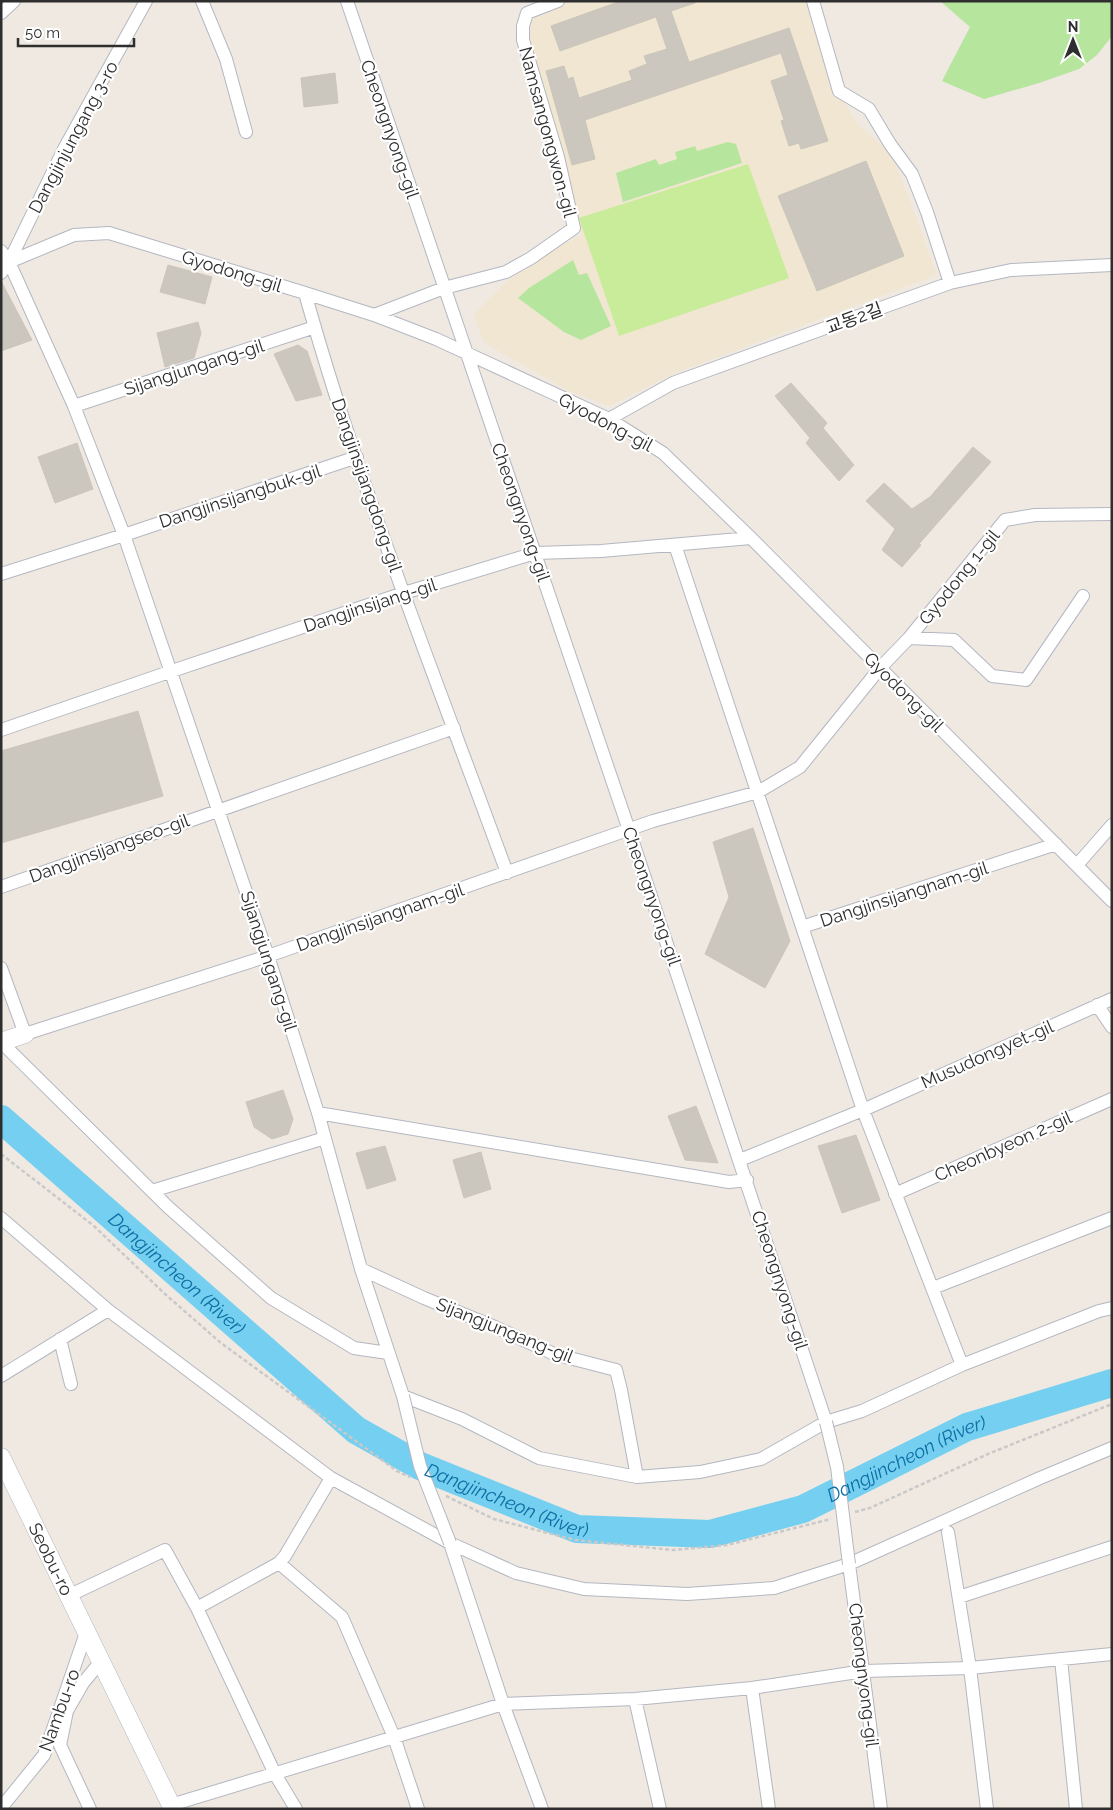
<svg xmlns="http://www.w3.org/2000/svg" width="1113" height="1810" font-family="Raleway,'Noto Sans KR',sans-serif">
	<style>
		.education { fill: #f0e6d1 }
		.green { fill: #b6e59e }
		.pitch { fill: #c9ec9a }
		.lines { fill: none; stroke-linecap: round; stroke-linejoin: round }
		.river { stroke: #75cff0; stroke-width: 28 }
		.building { fill: #cbc7bf; stroke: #cbc5ba }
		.street-casing { stroke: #b4b7c1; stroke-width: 14 }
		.secondary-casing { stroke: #b4b7c1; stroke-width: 19 }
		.path { stroke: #c9c9c9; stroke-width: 2.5; stroke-dasharray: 4 2.5; stroke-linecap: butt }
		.street { stroke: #fff; stroke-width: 12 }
		.secondary { stroke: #fff; stroke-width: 18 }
		.street-bridge-casing { stroke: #b4b7c1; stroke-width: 14; stroke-linecap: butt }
		.street-bridge { stroke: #fff; stroke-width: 12 }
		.labels { text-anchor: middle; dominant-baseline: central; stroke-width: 4.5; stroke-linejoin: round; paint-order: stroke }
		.street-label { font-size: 18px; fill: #2e2e2e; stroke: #fff }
		.water-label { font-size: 19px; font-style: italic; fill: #0d6fa3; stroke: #fff }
	</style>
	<rect width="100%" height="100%" fill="#efe9e1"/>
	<!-- education -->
	<path class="education" d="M572 1H806L835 91 859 125 886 149 896 164 937 275 670 375 609 406 569 391 483 342 474 314 508 280 566 243 581 236 574 212 575 200 563 159 561 141 527 39V26L531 19 538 14Z"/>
	<!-- green -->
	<path class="green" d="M940 1H1112V36L1097 55 1079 69 1039 83 984 99 942 81 970 27Z
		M728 142 736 144 742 163 623 202 616 173 656 159 659 165 677 159 675 152 695 146 697 151Z
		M573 260 579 275 587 273 611 326 581 340 564 332 518 298 529 288Z"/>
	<!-- pitch -->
	<path class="pitch" d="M748 164 789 278 619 336 579 218Z"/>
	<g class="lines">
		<!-- river -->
		<path class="river" id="s1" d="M1 1119 356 1430 420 1466 577 1529 710 1534 803 1509 967 1427 1112 1383"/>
	</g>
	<!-- building -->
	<path class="building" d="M621 1H695V3L671 11 689 62 789 28 828 141 801 149 799 143 789 146 781 121 784 120 771 81 788 75 781 53 585 120 595 159 572 165 546 71 564 66 568 79 573 77 579 98 632 80 629 71 647 64 644 56 667 49 656 17 560 51 551 26Z
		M335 73 338 103 304 107 301 78Z
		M866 161 904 256 817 291 778 196Z
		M168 265 212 277 205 304 160 292Z
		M1 281 32 340 1 351Z
		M198 322 201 333 194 358 165 367 157 333Z
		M298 345 307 351 322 395 296 401 274 354Z
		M791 383 827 423 823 428 854 465 839 481 806 443 810 438 775 396Z
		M77 443 93 489 55 503 38 457Z
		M973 447 991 462 919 544 921 545 902 567 882 550 895 529 866 501 884 483 912 509 930 497Z
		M138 711 163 796 1 843V751Z
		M753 828 790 941 765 988 705 954 729 897 713 842Z
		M283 1090 293 1119 288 1134 272 1139 254 1127 246 1102Z
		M696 1106 718 1163 685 1160 668 1116Z
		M856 1135 880 1200 842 1213 818 1146Z
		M385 1146 396 1180 367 1189 356 1153Z
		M481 1152 491 1189 464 1198 453 1160Z"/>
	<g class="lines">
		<defs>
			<path id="street" d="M202 1 226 59 246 132
				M347 1 629 830 826 1422
				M813 1 839 91 869 109 890 144 912 174 927 212 950 283
				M1 13 14 1
				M1 251 9 262 74 406 124 535 1 574
				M9 262 74 235 109 233 305 293 374 315 436 339 609 419 663 453 751 538 1112 901
				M1 273 9 262 64 149 146 1
				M305 293C360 490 437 681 507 873
				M374 315 444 288 506 272 531 258 574 228 558 157 523 40V26L527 13 558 1
				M74 406 315 327
				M609 419 673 383 950 283 1011 270 1112 265
				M675 545 863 1110 962 1365
				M909 638 954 640 992 676 1026 680 1083 596
				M1 730 172 671 404 593 535 553 601 551 751 538
				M1077 865 1112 825
				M1 887 454 728
				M802 927 1056 844
				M1 968 25 1034 268 956 653 821 758 792 800 767 880 668 909 638 1005 520 1035 515 1112 514
				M1097 1005 1112 1027
				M1 1042 168 1207 271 1298 354 1348 388 1353
				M318 1113 268 956 124 535 357 457
				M740 1160 863 1110 1112 999
				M152 1191 325 1138
				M895 1194 1112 1099
				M1 1218 108 1310
				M361 1269 318 1113 729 1182 747 1180
				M933 1288 1112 1218
				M60 1339 71 1384
				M1 1376 108 1310 331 1478 285 1556 279 1563 197 1608 165 1550 68 1596
				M637 1477 621 1390 616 1370 554 1354 495 1327 424 1298 361 1269 403 1396 462 1419 539 1458 637 1477 700 1472 761 1459 826 1422 862 1411 962 1365 1099 1311 1112 1308
				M331 1478 450 1543 503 1704 542 1809
				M450 1543 516 1573 584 1589 687 1594 774 1588 849 1564 1040 1478 1112 1448
				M279 1563 342 1617 394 1737 418 1809
				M849 1564 881 1809
				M959 1597 1112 1547
				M197 1608 275 1774 296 1809
				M1061 1659 1076 1809
				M752 1688 769 1809
				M635 1699 660 1809
				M171 1805 503 1704 635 1699 752 1688 864 1671 970 1668 948 1532
				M1 1808 44 1755 87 1630
				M90 1809 60 1745 67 1711 83 1683 102 1660
				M987 1809 970 1668 1112 1654"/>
			<path id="secondary" d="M1 1042 25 1034
				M1 1457 173 1809"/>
		</defs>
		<!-- street casing -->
		<use href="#street" class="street-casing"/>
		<!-- secondary casing -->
		<use href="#secondary" class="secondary-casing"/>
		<!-- path -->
		<path class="path" d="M1 1154 94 1226 165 1294 221 1343 397 1471 410 1477
			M446 1496 494 1519 575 1540 673 1550 727 1545 831 1519
			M855 1512 870 1508 988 1454 1112 1404"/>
		<!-- street -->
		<use href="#street" class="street"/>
		<!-- secondary -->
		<use href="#secondary" class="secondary"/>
		<defs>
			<path id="street-bridge" d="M403 1396 420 1466 450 1543
				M826 1422 837 1467 849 1564"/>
		</defs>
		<!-- street-bridge casing -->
		<use href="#street-bridge" class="street-bridge-casing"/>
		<!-- street-bridge -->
		<use href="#street-bridge" class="street-bridge"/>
	</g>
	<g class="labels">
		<!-- street labels -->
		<g class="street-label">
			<text transform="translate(390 129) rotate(71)">Cheongnyong-gil</text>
			<text transform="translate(548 132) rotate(75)">Namsangongwon-gil</text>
			<text transform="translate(73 137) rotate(-62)">Dangjinjungang 3-ro</text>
			<text transform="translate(232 271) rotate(17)">Gyodong-gil</text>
			<text transform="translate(854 318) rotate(-20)">교동2길</text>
			<text transform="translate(194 367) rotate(-18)">Sijangjungang-gil</text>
			<text transform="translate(606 422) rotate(28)">Gyodong-gil</text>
			<text transform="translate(367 485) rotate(71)">Dangjinsijangdong-gil</text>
			<text transform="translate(240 496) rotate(-18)">Dangjinsijangbuk-gil</text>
			<text transform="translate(521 512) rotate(71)">Cheongnyong-gil</text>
			<text transform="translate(959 577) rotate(-51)">Gyodong 1-gil</text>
			<text transform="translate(370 605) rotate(-18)">Dangjinsijang-gil</text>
			<text transform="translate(904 692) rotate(45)">Gyodong-gil</text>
			<text transform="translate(109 848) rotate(-20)">Dangjinsijangseo-gil</text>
			<text transform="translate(904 894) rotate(-18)">Dangjinsijangnam-gil</text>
			<text transform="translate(652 896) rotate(71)">Cheongnyong-gil</text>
			<text transform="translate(380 917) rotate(-19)">Dangjinsijangnam-gil</text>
			<text transform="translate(269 961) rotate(72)">Sijangjungang-gil</text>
			<text transform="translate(987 1054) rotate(-24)">Musudongyet-gil</text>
			<text transform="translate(1003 1146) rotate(-24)">Cheonbyeon 2-gil</text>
			<text transform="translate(780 1280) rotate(72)">Cheongnyong-gil</text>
			<text transform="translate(505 1330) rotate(22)">Sijangjungang-gil</text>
			<text transform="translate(51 1559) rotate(64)">Seobu-ro</text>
			<text transform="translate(864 1675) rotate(83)">Cheongnyong-gil</text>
			<text transform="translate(59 1710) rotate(-70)">Nambu-ro</text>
		</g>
		<!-- water labels -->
		<g class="water-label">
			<text stroke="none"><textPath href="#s1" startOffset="234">Dangjincheon (River)</textPath></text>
			<text stroke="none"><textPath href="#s1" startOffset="1059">Dangjincheon (River)</textPath></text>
			<text stroke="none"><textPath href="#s1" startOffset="639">Dangjincheon (River)</textPath></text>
		</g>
	</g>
	<!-- border -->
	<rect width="1113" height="1810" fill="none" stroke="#2e2e2e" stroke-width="5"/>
	<!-- north arrow -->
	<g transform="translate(1073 40)" stroke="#ffffff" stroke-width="4" paint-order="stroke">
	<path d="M0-4L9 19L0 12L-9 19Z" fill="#2e2e2e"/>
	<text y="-8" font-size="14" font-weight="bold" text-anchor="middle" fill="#2e2e2e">N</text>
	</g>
	<!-- scale -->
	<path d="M18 38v8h116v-8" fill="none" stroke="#2e2e2e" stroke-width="2.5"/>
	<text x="25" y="38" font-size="15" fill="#2e2e2e" stroke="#ffffff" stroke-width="4" paint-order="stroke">50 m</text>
</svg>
